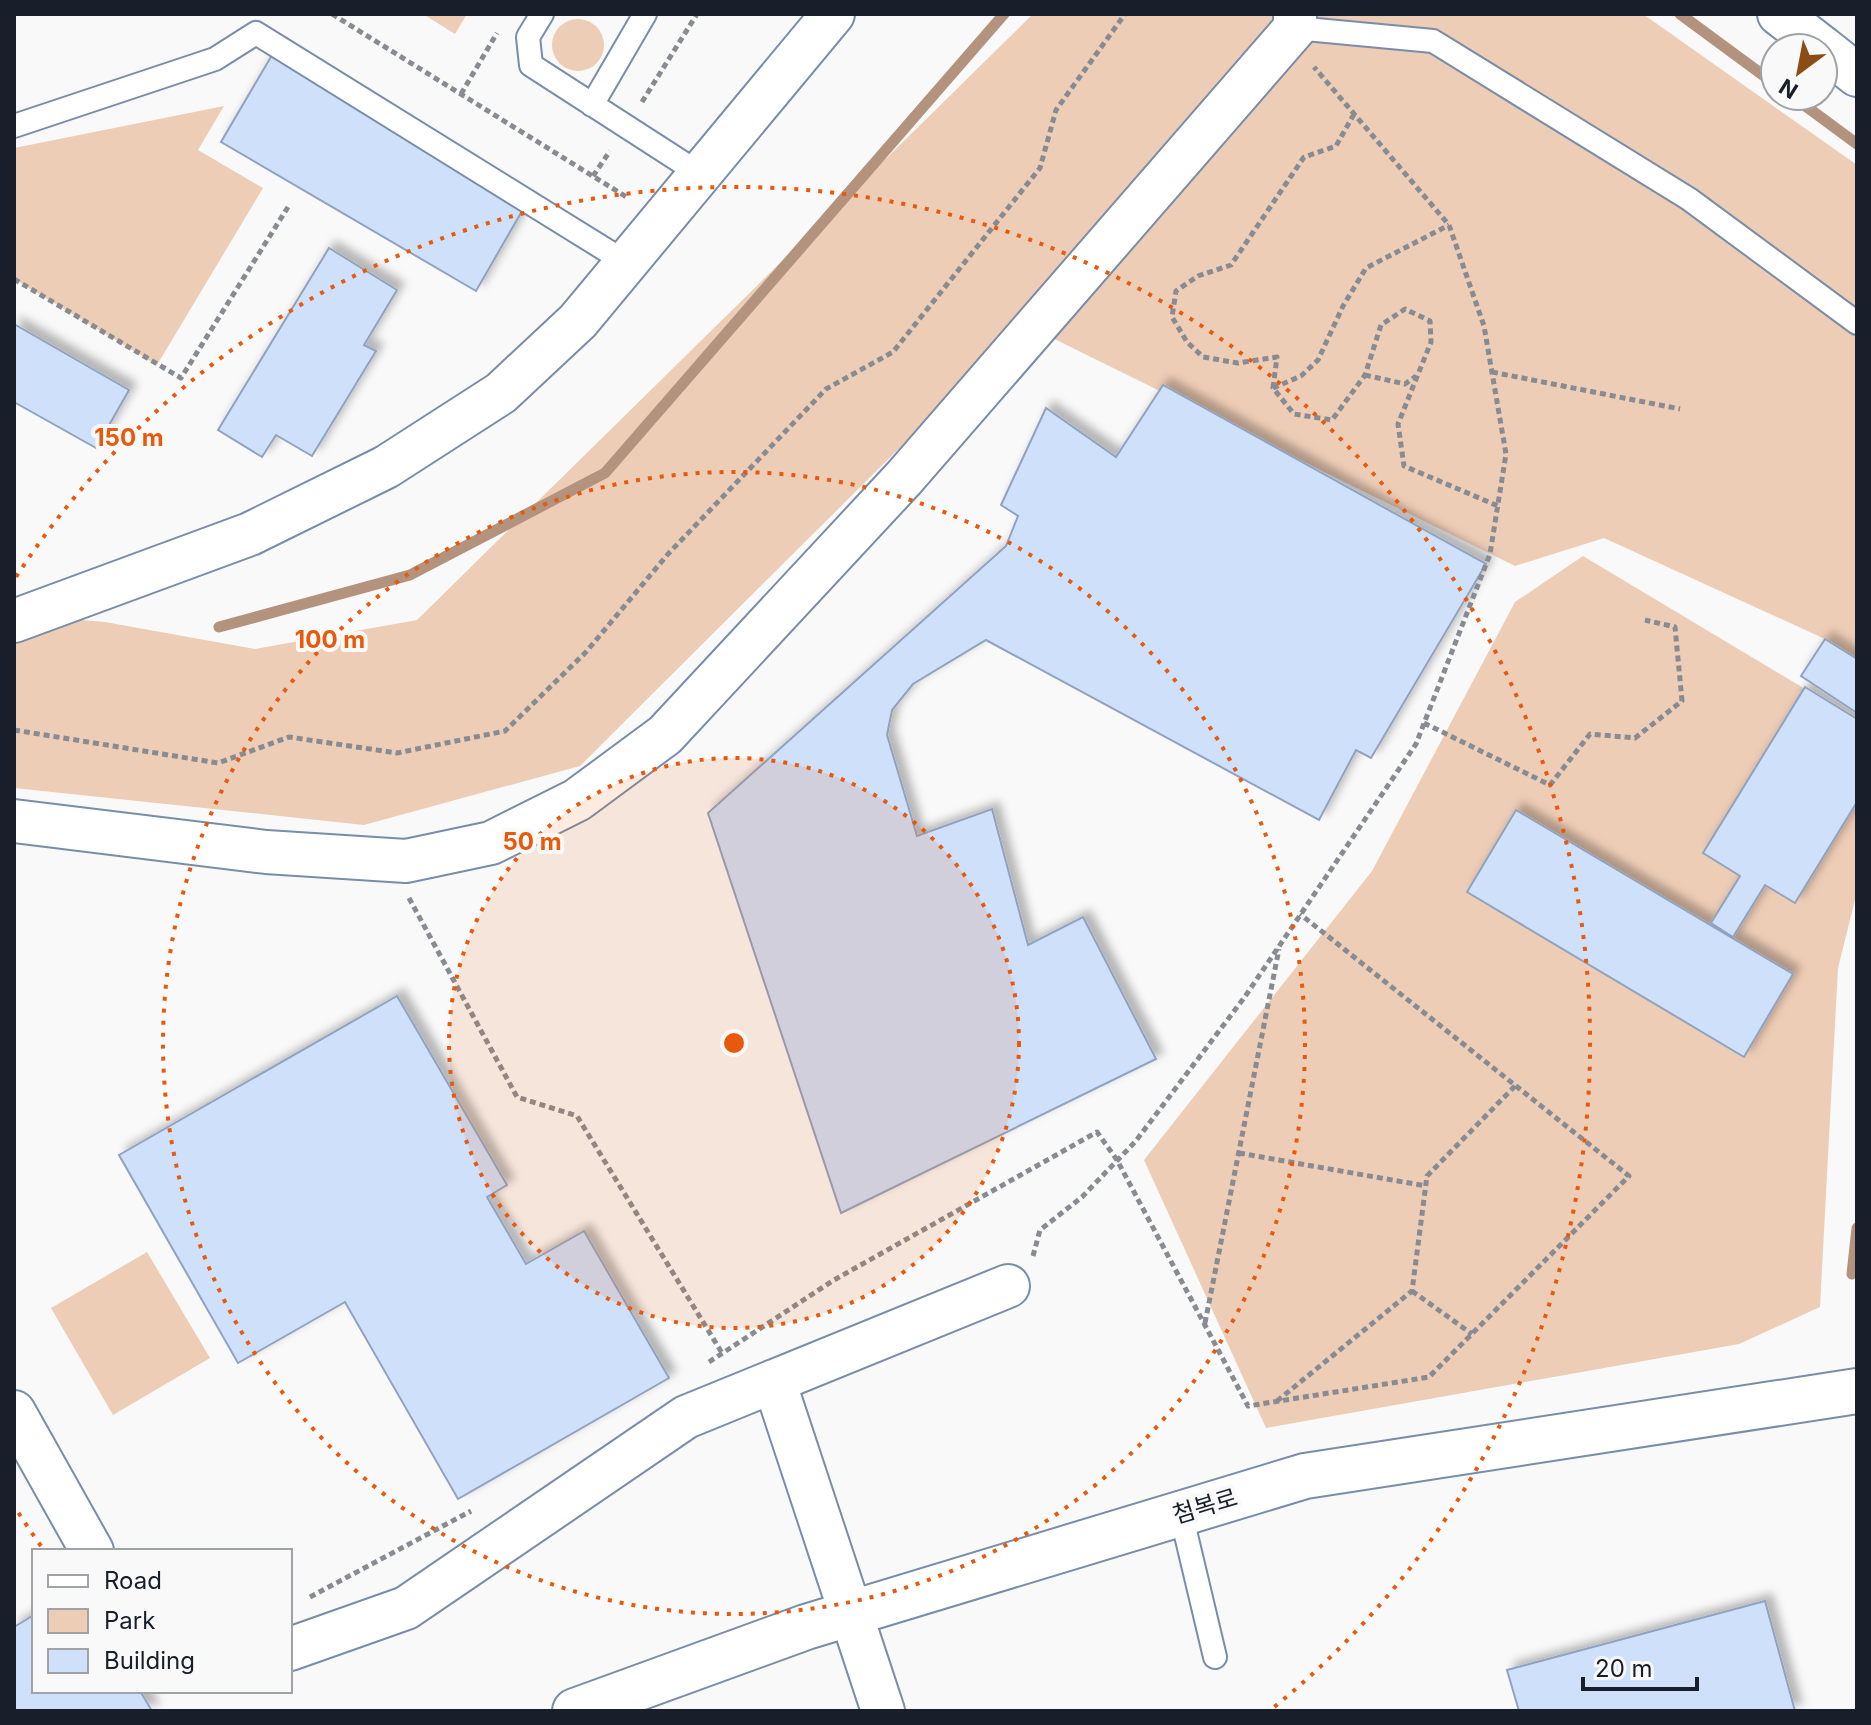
<svg xmlns="http://www.w3.org/2000/svg" width="1871" height="1725" font-family="Inter,'Noto Sans KR',sans-serif">
	<style>
		.green { fill: #eecdb6 }
		.lines { fill: none; stroke-linecap: round; stroke-linejoin: round }
		.stream { stroke: #b3937d; stroke-width: 11 }
		.building { fill: #cfe0fa; stroke: #90a2bf; stroke-width: 2; filter: url(#shadow) }
		.lane-casing { stroke: #798ca8; stroke-width: 26 }
		.street-casing { stroke: #798ca8; stroke-width: 46 }
		.secondary-casing { stroke: #798ca8; stroke-width: 48 }
		.path { stroke: #888b91; stroke-width: 5; stroke-dasharray: 6 4; stroke-linecap: butt }
		.lane { stroke: #fff; stroke-width: 22 }
		.street { stroke: #fff; stroke-width: 42 }
		.secondary { stroke: #fff; stroke-width: 44 }
		.ring { fill: none; stroke: #e8590c; stroke-width: 4; stroke-dasharray: 4 8 }
		.labels { text-anchor: middle; dominant-baseline: central; stroke-width: 8; stroke-linejoin: round; paint-order: stroke }
		.street-label { font-size: 24px; fill: #181f2a; stroke: #f9f9f9 }
		.centre { fill: #e8590c; stroke: #f9f9f9; stroke-width: 4 }
		.ring-label { font-size: 24px; text-anchor: middle; font-weight: bold; fill: #e8590c; stroke: #f9f9f9; stroke-width: 8; stroke-linejoin: round; paint-order: stroke }
	</style>
	<defs>
		<filter id="shadow"><feDropShadow dx="7" dy="-7" stdDeviation="4" flood-color="#0004"/></filter>
	</defs>
	<rect width="100%" height="100%" fill="#f9f9f9"/>
	<!-- green -->
	<path class="green" d="M423 14H467L455 34Z
		M1033 14H1643L1857 165V659L1825 639 1604 538 1515 566 1024 324 580 766 364 825 14 788V636L47 617 105 622 255 649 417 620Z
		M552 45a26 26 0 1 1 52 0a26 26 0 1 1-52 0Z
		M224 106 198 150 263 188 157 365 14 279V148Z
		M1583 556 1857 720V892L1838 968 1820 1307 1739 1344 1266 1428 1144 1160 1372 871 1515 602Z
		M147 1252 210 1358 113 1415 51 1308Z"/>
	<g class="lines">
		<!-- stream -->
		<path class="stream" d="M1680 14 1775 84
			M1792 96 1857 144
			M219 627 410 575 605 473 1004 14
			M1852 1274 1857 1228"/>
	</g>
	<!-- building -->
	<path class="building" d="M272 55 526 204 476 291 221 142Z
		M329 248 397 290 364 345 376 351 312 456 276 435 262 457 218 430Z
		M14 324 129 390 96 448 14 402Z
		M1163 385 1486 564 1371 758 1356 750 1319 820 986 640 913 684 892 710 887 735 917 836 992 809 1028 945 1083 917 1156 1059 841 1213 708 813 1006 546 1018 516 1001 505 1046 408 1116 457Z
		M1825 639 1857 659V713L1801 676Z
		M1805 687 1857 719V802L1795 903 1765 885 1733 937 1711 923 1740 876 1703 853Z
		M1516 810 1793 974 1744 1057 1467 892Z
		M397 996 507 1185 487 1197 526 1264 584 1231 669 1378 458 1499 345 1302 238 1363 119 1155Z
		M1765 1601 1795 1711H1519L1507 1670Z
		M34 1615V1691H140L152 1711H14V1627Z"/>
	<g class="lines">
		<defs>
			<path id="lane" d="M542 14 528 37 531 65 700 174
				M1295 28 1433 41 1689 199 1857 323
				M592 105 645 14
				M14 126 215 59 256 33 627 263
				M1181 1514 1215 1657"/>
			<path id="street" d="M1779 14 1823 48
				M1823 48 1857 75
				M14 621 250 534 386 467 501 393 578 321 833 14
				M14 821 266 852 406 861 491 843 577 800 665 735 904 478 1295 28V14
				M774 1381 883 1711
				M14 1412 92 1551
				M290 1649 406 1608 686 1417 1008 1286"/>
			<path id="secondary" d="M575 1711 806 1627 1305 1476 1857 1391"/>
		</defs>
		<!-- lane casing -->
		<use href="#lane" class="lane-casing"/>
		<!-- street casing -->
		<use href="#street" class="street-casing"/>
		<!-- secondary casing -->
		<use href="#secondary" class="secondary-casing"/>
		<!-- path -->
		<path class="path" d="M332 14 628 198
			M461 94 497 33
			M642 102 697 14
			M1354 114 1336 146 1304 157 1231 265 1198 276 1176 291 1172 317 1187 342 1203 357 1238 363 1277 357 1273 388 1294 414 1332 420 1365 375 1381 325 1405 309 1430 321 1431 342 1398 424 1404 466 1498 506
			M593 176 610 151
			M14 279 181 378 288 207
			M1492 372 1680 409
			M1365 375 1405 384 1416 376
			M1273 388 1301 376 1318 360 1343 306 1366 268 1449 225
			M1424 723 1550 785 1590 734 1635 738 1682 701 1675 627 1645 620
			M14 730 218 763 289 737 397 753 505 731 586 652 668 554 826 389 893 352 1040 168 1056 110 1125 14
			M409 898 517 1097 577 1116 722 1353
			M1239 1153 1426 1186
			M1033 1256 1040 1230 1082 1197 1135 1142 1244 998 1416 744 1490 554 1506 454 1484 326 1449 225 1314 67
			M1412 1291 1472 1334
			M1205 1323 1279 949
			M709 1362 834 1280 1097 1132 1117 1160 1248 1406 1429 1377 1629 1176 1300 914
			M1277 1401 1412 1291 1427 1176 1516 1085
			M310 1597 471 1511"/>
		<!-- lane -->
		<use href="#lane" class="lane"/>
		<!-- street -->
		<use href="#street" class="street"/>
		<!-- secondary -->
		<use href="#secondary" class="secondary"/>
	</g>
	<!-- distance rings -->
	<circle cx="734" cy="1043" r="285" fill="#e8590c" fill-opacity=".12"/>
	<g class="ring">
		<circle cx="734" cy="1043" r="285"/>
		<circle cx="734" cy="1043" r="571"/>
		<path d="M41 1546A856 856 0 0 1 16 1509M16 577A856 856 0 1 1 1273 1708"/>
	</g>
	<g class="labels">
		<!-- street labels -->
		<g class="street-label">
			<text transform="translate(1205 1506) rotate(-17)">첨복로</text>
		</g>
	</g>
	<circle cx="734" cy="1043" r="12" class="centre"/>
	<g class="ring-label">
		<text x="129" y="446">150 m</text>
		<text x="330" y="648">100 m</text>
		<text x="532" y="850">50 m</text>
	</g>
	<!-- border -->
	<rect width="1871" height="1725" fill="none" stroke="#181f2a" stroke-width="32"/>
	<!-- legend -->
	<rect x="32" y="1549" width="260" height="144" fill="#f9f9f9" stroke="#9fa2a6" stroke-width="2"/>
	<rect x="48" y="1575" width="40" height="12" fill="#ffffff" stroke="#9fa2a6" stroke-width="2"/>
	<text x="104" y="1589" font-size="24" fill="#181f2a">Road</text>
	<rect x="48" y="1609" width="40" height="24" fill="#eecdb6" stroke="#9fa2a6" stroke-width="2"/>
	<text x="104" y="1629" font-size="24" fill="#181f2a">Park</text>
	<rect x="48" y="1649" width="40" height="24" fill="#cfe0fa" stroke="#9fa2a6" stroke-width="2"/>
	<text x="104" y="1669" font-size="24" fill="#181f2a">Building</text>
	<!-- north arrow -->
	<g transform="translate(1799 72) rotate(212)"><circle r="38" fill="#f9f9f9" stroke="#9fa2a6" stroke-width="2"/>
	<path d="M0-6L14 30L0 20L-14 30Z" fill="#8c4d15"/>
	<text y="-12" font-size="22" font-weight="bold" text-anchor="middle" fill="#181f2a">N</text>
	</g>
	<!-- scale -->
	<path d="M1583 1677v12h114v-12" fill="none" stroke="#181f2a" stroke-width="4"/>
	<text x="1595" y="1677" font-size="24" fill="#181f2a" stroke="#f9f9f9" stroke-width="6" paint-order="stroke">20 m</text>
</svg>
